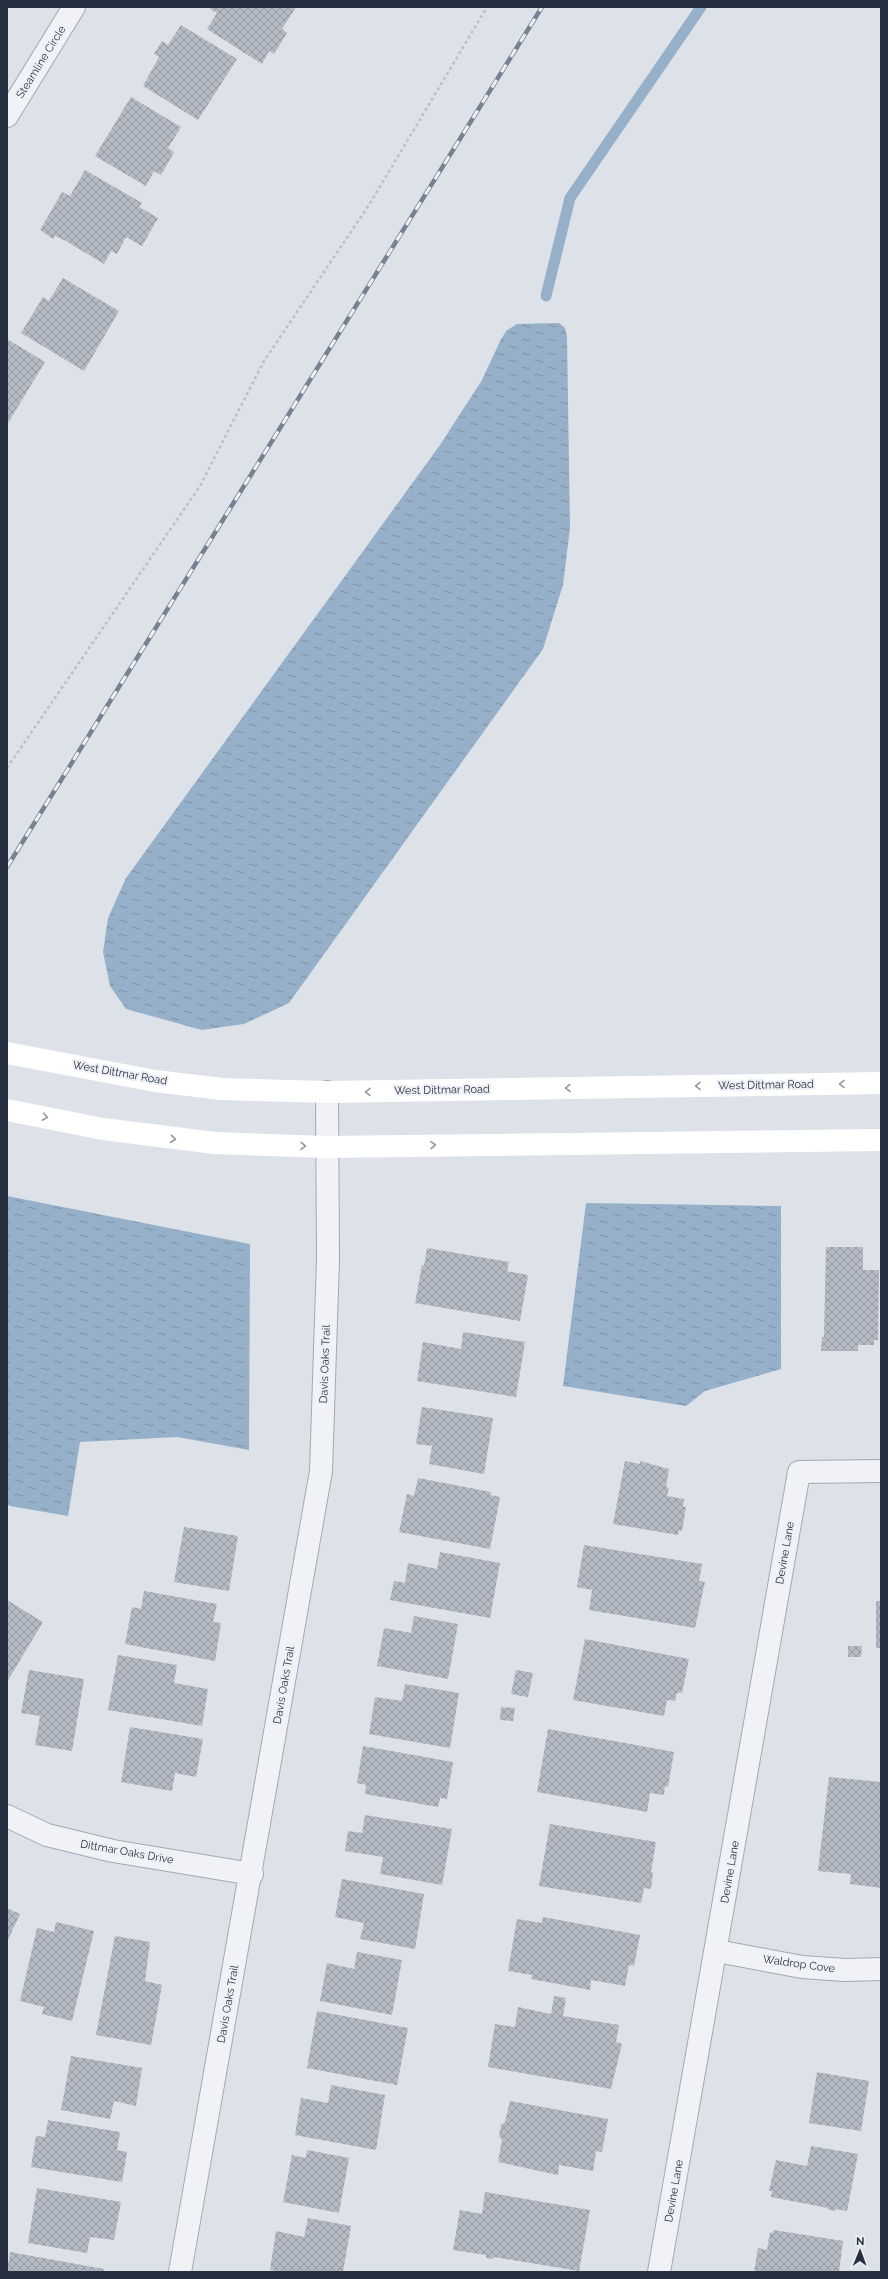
<svg xmlns="http://www.w3.org/2000/svg" width="888" height="2279" font-family="Raleway,sans-serif">
	<style>
		.water { fill: url(#water-ripples) }
		.lines { fill: none; stroke-linecap: round; stroke-linejoin: round }
		.stream { stroke: #96b0ca; stroke-width: 11 }
		.building { fill: url(#building-cross-hatch) }
		.street-casing { stroke: #a2a9b2; stroke-width: 24 }
		.path { stroke: #bbc0c7; stroke-width: 2.5; stroke-dasharray: 3 3; stroke-linecap: butt }
		.street { stroke: #f0f2f6; stroke-width: 22 }
		.secondary { stroke: #fff; stroke-width: 22 }
		.rail-casing { stroke: #768192; stroke-width: 4.5 }
		.rail { stroke: #edf1f6; stroke-width: 3; stroke-dasharray: 9; stroke-linecap: butt }
		.oneway { stroke: #9298a0 }
		.labels { text-anchor: middle; dominant-baseline: central; stroke-width: 4; stroke-linejoin: round; paint-order: stroke }
		.street-label { font-size: 11px; fill: #263040; stroke: #edf1f6 }
	</style>
	<defs>
		<pattern id="water-ripples" width="26" height="14" patternUnits="userSpaceOnUse"><rect width="26" height="14" fill="#96b0ca"/><path d="M2 4q2-2 4 0t4 0M15 11q2-2 4 0t4 0" fill="none" stroke="#7a90a5"/></pattern>
		<pattern id="building-cross-hatch" width="8" height="8" patternUnits="userSpaceOnUse"><rect width="8" height="8" fill="#b4bbc5"/><path d="M0 0l8 8M0 8l8-8" fill="none" stroke="#9298a1"/></pattern>
	</defs>
	<rect width="100%" height="100%" fill="#dde2e8"/>
	<!-- water -->
	<path class="water" d="M559 323 565 328 567 337 570 528 563 585 543 649 289 1003 244 1024 202 1030 126 1009 110 986 103 952 108 918 126 878 440 445 482 380 501 339 507 330 517 324Z
		M7 1196 250 1244 249 1450 177 1437 80 1442 68 1516 10 1506 7 1504Z
		M586 1203 781 1206V1369L705 1391 686 1406 563 1386Z"/>
	<g class="lines">
		<!-- stream -->
		<path class="stream" d="M546 296 570 198 701 7"/>
	</g>
	<!-- building -->
	<path class="building" d="M211 7H296L282 29 287 33 274 54 269 51 262 64 207 29 217 13 210 9Z
		M181 25 237 59 198 120 143 86 159 57 154 54 162 41 168 45Z
		M131 97 181 127 168 148 174 152 161 175 154 171 146 186 95 156Z
		M85 170 142 203 139 207 158 218 142 246 126 237 117 254 111 251 104 264 66 241 55 236 53 239 40 230 62 192 70 196Z
		M63 278 119 311 84 371 21 333 43 297 49 301Z
		M7 339 45 362 8 423H7Z
		M826 1247H863V1270H879L878 1340H874V1345H858V1351H821L822 1337H824Z
		M427 1248 509 1262 507 1271 528 1275 520 1321 415 1303 422 1265 424 1266Z
		M463 1332 525 1342 516 1397 417 1381 423 1342 461 1349Z
		M422 1407 493 1418 484 1474 429 1464 432 1446 416 1444Z
		M625 1461 640 1464V1461L669 1469 666 1487 669 1488 667 1496 684 1499 683 1507H686L682 1531 679 1530 678 1535 613 1524Z
		M418 1478 491 1492 490 1495 500 1497 490 1549 399 1532 407 1494 414 1496Z
		M184 1527 238 1536 229 1591 174 1582Z
		M584 1545 702 1564 699 1581 705 1582 695 1628 589 1610 592 1590 577 1587Z
		M440 1552 500 1563 490 1618 390 1600 394 1581 405 1583 408 1563 437 1569Z
		M144 1591 217 1604 213 1622 221 1623 215 1661 125 1644 132 1607 141 1609Z
		M7 1600 43 1622 7 1682Z
		M876 1601H881V1648H876Z
		M414 1616 458 1624 448 1679 377 1666 384 1628 411 1633Z
		M585 1639 689 1659 682 1693H677L675 1701 667 1700 664 1716 573 1700Z
		M848 1646H862L861 1657H848Z
		M118 1655 177 1665 174 1683 208 1689 202 1726 108 1710Z
		M29 1670 84 1679 72 1751 35 1745 40 1716 21 1713Z
		M516 1670 533 1673 528 1697 511 1694Z
		M405 1684 459 1693 450 1748 369 1734 375 1697 402 1701Z
		M501 1707 515 1708 513 1721 500 1720Z
		M130 1727 203 1739 196 1777 175 1773 172 1791 121 1782Z
		M548 1729 674 1752 668 1787 665 1786 664 1795 650 1793 647 1812 537 1792Z
		M363 1746 453 1762 447 1799 440 1798 438 1807 365 1794 366 1785 357 1783Z
		M829 1777 881 1782V1888L850 1884 851 1874 818 1871Z
		M365 1815 452 1829 442 1885 380 1874 383 1857 345 1851 348 1831 362 1833Z
		M550 1824 656 1842 651 1872H653L651 1889 644 1888 641 1903 539 1886Z
		M342 1879 424 1894 415 1949 360 1939 364 1923 335 1917Z
		M7 1908 20 1914 7 1942Z
		M543 1917 640 1935 634 1966 629 1965 625 1986 591 1980 590 1990 531 1979 532 1975 508 1971 517 1919 542 1923Z
		M56 1922 94 1931 72 2021 42 2014 44 2007 20 2001 37 1928 54 1932Z
		M115 1936 150 1942 145 1981 162 1985 151 2045 96 2035Z
		M357 1952 402 1960 392 2015 320 2001 327 1963 354 1969Z
		M554 1996 566 1998 563 2016 619 2025 616 2042 622 2044 611 2089 488 2067 495 2024 515 2027 518 2007 551 2014Z
		M317 2011 408 2028 397 2085 307 2068Z
		M71 2056 142 2068 136 2106 114 2101 110 2119 61 2110Z
		M817 2072 869 2081 861 2131 809 2123Z
		M331 2085 385 2095 376 2150 295 2135 301 2098 328 2103Z
		M510 2101 608 2119 602 2152 596 2151 593 2171 559 2165 558 2175 498 2162 502 2140 499 2136 501 2125 505 2122Z
		M48 2120 120 2132 117 2150 127 2152 122 2182 31 2167 36 2136 45 2137Z
		M811 2146 858 2154 847 2211 835 2209V2211L827 2209 828 2208 771 2197 772 2191H769L776 2160 807 2166Z
		M307 2150 349 2158 339 2213 283 2202 292 2155 306 2158Z
		M37 2188 121 2202 114 2240 90 2237 87 2253 28 2243Z
		M485 2192 590 2210 579 2271 494 2257 493 2259 486 2258V2255L453 2250 460 2210 482 2214Z
		M308 2218 351 2226 343 2272H281L270 2270 276 2231 304 2237Z
		M774 2230 843 2241 839 2272H754L758 2248 767 2250 770 2232 773 2233Z
		M10 2252 104 2269V2272H7Z"/>
	<g class="lines">
		<defs>
			<path id="street" d="M7 116 74 7
				M7 1816 47 1835 113 1851 252 1874
				M717 1951 802 1967 845 1970 881 1969
				M180 2272 321 1471 328 1259 327 1092
				M659 2272 799 1472 881 1471"/>
		</defs>
		<!-- street casing -->
		<use href="#street" class="street-casing"/>
		<!-- path -->
		<path class="path" d="M7 768 200 486 264 361 369 205 487 7"/>
		<!-- street -->
		<use href="#street" class="street"/>
		<!-- secondary -->
		<path class="secondary" d="M7 1053 155 1081 222 1089 327 1092 881 1083
			M7 1110 103 1129 215 1143 326 1147 881 1140"/>
		<defs>
			<path id="rail" d="M7 867 542 7"/>
		</defs>
		<!-- rail casing -->
		<use href="#rail" class="rail-casing"/>
		<!-- rail -->
		<use href="#rail" class="rail"/>
	</g>
	<!-- one-way arrows -->
	<defs><path id="oneway-chevron" d="M-2-3.5L2.5 0L-2 3.5" fill="none" stroke-width="1.6" stroke-linecap="round" stroke-linejoin="round"/></defs>
	<g class="oneway">
		<use href="#oneway-chevron" transform="translate(842 1084) rotate(179)"/>
		<use href="#oneway-chevron" transform="translate(698 1086) rotate(179)"/>
		<use href="#oneway-chevron" transform="translate(568 1088) rotate(179)"/>
		<use href="#oneway-chevron" transform="translate(368 1092) rotate(179)"/>
		<use href="#oneway-chevron" transform="translate(45 1117) rotate(11)"/>
		<use href="#oneway-chevron" transform="translate(173 1139) rotate(6)"/>
		<use href="#oneway-chevron" transform="translate(433 1145) rotate(-1)"/>
		<use href="#oneway-chevron" transform="translate(303 1146) rotate(2)"/>
	</g>
	<g class="labels">
		<!-- street labels -->
		<g class="street-label">
			<text transform="translate(41 62) rotate(-58)">Steamline Circle</text>
			<text transform="translate(120 1073) rotate(10)">West Dittmar Road</text>
			<text transform="translate(766 1085) rotate(-1)">West Dittmar Road</text>
			<text transform="translate(442 1090) rotate(-1)">West Dittmar Road</text>
			<text transform="translate(325 1364) rotate(-88)">Davis Oaks Trail</text>
			<text transform="translate(785 1553) rotate(-80)">Devine Lane</text>
			<text transform="translate(284 1685) rotate(-80)">Davis Oaks Trail</text>
			<text transform="translate(127 1852) rotate(10)">Dittmar Oaks Drive</text>
			<text transform="translate(730 1872) rotate(-80)">Devine Lane</text>
			<text transform="translate(799 1964) rotate(8)">Waldrop Cove</text>
			<text transform="translate(228 2004) rotate(-80)">Davis Oaks Trail</text>
			<text transform="translate(674 2191) rotate(-80)">Devine Lane</text>
		</g>
	</g>
	<!-- border -->
	<rect width="888" height="2279" fill="none" stroke="#263040" stroke-width="16"/>
	<!-- north arrow -->
	<g transform="translate(860 2251) rotate(1)" stroke="#edf1f6" stroke-width="3" paint-order="stroke">
	<path d="M0-3L7 15L0 10L-7 15Z" fill="#263040"/>
	<text y="-6" font-size="11" font-weight="bold" text-anchor="middle" fill="#263040">N</text>
	</g>
</svg>
